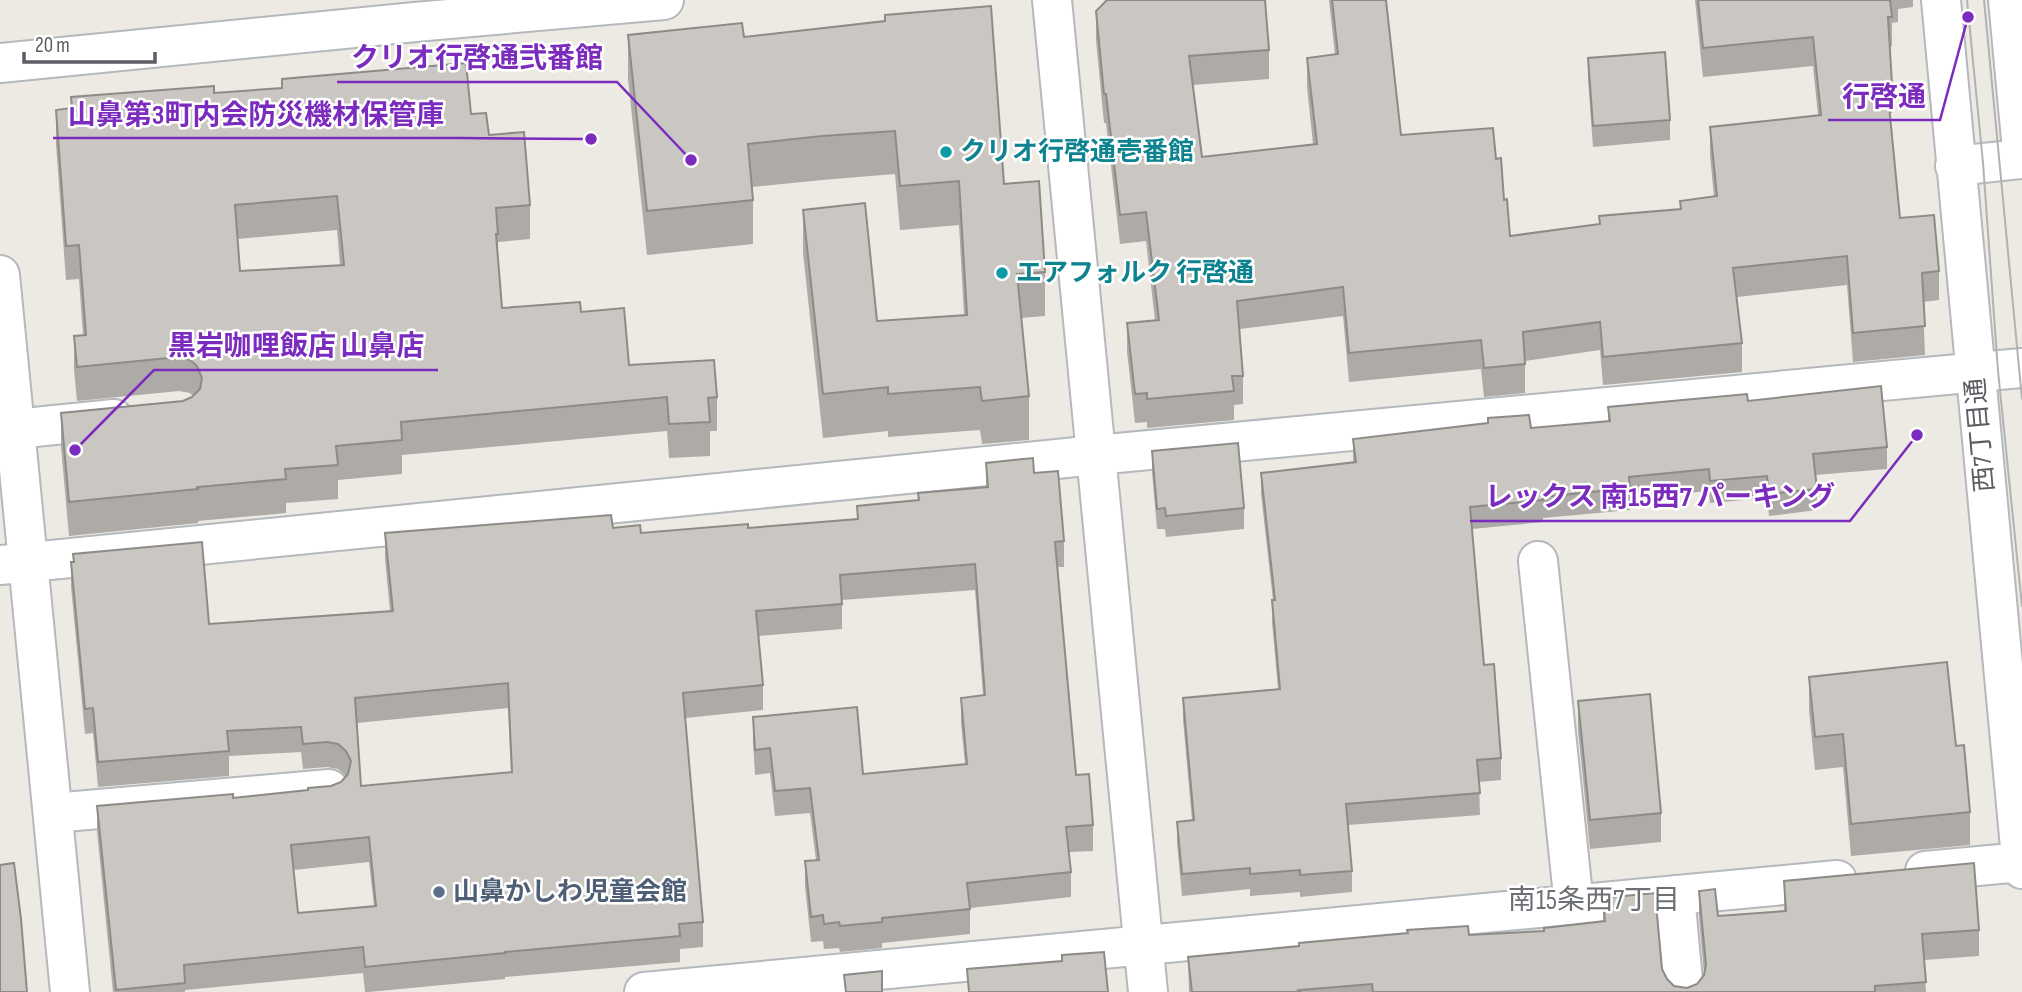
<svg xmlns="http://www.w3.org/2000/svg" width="2022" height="992" font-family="'Sofia Sans Condensed','Noto Sans JP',sans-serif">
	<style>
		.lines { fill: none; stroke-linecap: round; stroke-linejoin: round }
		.minor-casing { stroke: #b5b8bc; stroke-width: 42 }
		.minor { stroke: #fff; stroke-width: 38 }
		.tram { stroke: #b1b2b2; stroke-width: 2 }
		.wall { fill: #aeaaa7; fill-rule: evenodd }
		.building { fill: #cac6c2; stroke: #8d8b88; stroke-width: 2; fill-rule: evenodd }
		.culture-dot { fill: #0f9aa8; stroke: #fff; stroke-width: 2.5 }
		.service-dot { fill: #5c6f8a; stroke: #fff; stroke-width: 2.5 }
		.labels { text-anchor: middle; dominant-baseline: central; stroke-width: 5; stroke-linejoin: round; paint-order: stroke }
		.culture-label { font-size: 26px; font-weight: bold; fill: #0d838f; stroke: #fff; text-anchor: start }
		.street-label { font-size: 26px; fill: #5b5e62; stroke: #fff }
		.service-label { font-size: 26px; font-weight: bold; fill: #4e5e75; stroke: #fff; text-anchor: start }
		.neighbourhood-label { font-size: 28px; fill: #6c7074; stroke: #fff }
		.leader { fill: none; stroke: #7b2cbf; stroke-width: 2.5 }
		.callout-dot { fill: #7b2cbf; stroke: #fff; stroke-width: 2.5 }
		.callout-label { font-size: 28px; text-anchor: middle; font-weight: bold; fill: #7b2cbf; stroke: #fff; stroke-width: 5; stroke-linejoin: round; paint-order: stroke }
	</style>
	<rect width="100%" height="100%" fill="#eceae2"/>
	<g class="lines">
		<defs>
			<path id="minor" d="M1052 0 1148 992
				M1941 0 2022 869
				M2008 0 2022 150
				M0 63 415 22 664 0
				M1955 166 2022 159
				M0 275 70 992
				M15 429 114 419
				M1538 561 1574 905
				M0 565 1096 455 2022 368
				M53 813 329 789
				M1925 871 2022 862
				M1675 895 1684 992
				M644 992 1837 880"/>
		</defs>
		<!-- minor casing -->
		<use href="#minor" class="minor-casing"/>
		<!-- minor -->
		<use href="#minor" class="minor"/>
		<!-- tram -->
		<path class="tram" d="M1967 0 1983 163 1998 371 2022 606
			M1984 0 2022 399"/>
	</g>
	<!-- wall -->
	<path class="wall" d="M1329 0H1386L1401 135 1496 159 1510 236 1599 225V216L1680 209V201L1714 197 1710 155V127L1818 115 1813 66 1703 77 1695 0H1913V7L1898 9V22L1892 23V46H1890L1892 84V113H1890L1900 218 1939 271V300L1923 302 1925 355 1853 362 1847 285 1737 297 1742 343V372L1603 385 1600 350 1525 361V393L1484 397 1481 369 1349 382 1343 316 1240 329 1243 376V404L1234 405V420L1147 428V422L1135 423 1127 352V323L1155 320 1146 241 1120 244 1106 123H1104L1096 40V11L1269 50V79L1193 85 1202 157 1313 144 1307 87V58L1335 55Z
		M628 35 744 37 1004 184 1045 272V316L1021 318 1029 396V440L982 444 980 430 888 437V431L823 438 803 253V210L877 321 964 315 959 225 900 230 895 174 822 180 752 187 753 200V244L647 255 628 79Z
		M1588 58 1670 120V140L1593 147 1588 79Z
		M214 93 471 114 489 135 530 205V239L498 242V257L502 308 581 312 629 365 717 397V431H710V456L669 458 667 431 402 455V474L338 480V499L286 503V513L198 521V523L69 536 61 447V413L183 401 193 396 190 393 179 391 77 401 74 370V336L83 335 79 279 66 280 56 144V110L71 108V97ZM337 230 340 265 240 271 237 239Z
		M1748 401 1887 447V469L1815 475 1817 489V510L1769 516 1767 498 1710 503 1709 491 1630 498V510L1543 518V522L1472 529 1484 665 1501 758V780L1479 782 1480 815 1348 825 1352 871V892L1300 897V892L1250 896V889L1182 896 1177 843V822L1192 820 1183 720V698L1278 689 1272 622 1273 600 1261 494V473L1353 463V439L1531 428 1608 422V407Z
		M1152 451 1244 508V529L1166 537 1165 529H1157L1152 472Z
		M986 463 1034 473 1064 541V567H1058L1076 775 1093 825V851L1069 852 1071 872V897L970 908V934L882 943V948L840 952 839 948 824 949 823 941 811 942 805 886V861L816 860 810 813 775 816 770 773 755 775 753 742V717L863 774 965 764 961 723V698L983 695 975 590 842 600V629L759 636 763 685V710L685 718 703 922V947L680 949V962L505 977V979L369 992H365L363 973 185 990V992H113L97 831V806L233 798 308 790 331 786 341 782 346 776 338 769 327 767 303 769 301 752 229 756V776L98 787 93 733 85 734 71 587V562H73V554L209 624 390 611 385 559V533L613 528 641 533 748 528 857 519V506L918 501V493L986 487ZM508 708 511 772 361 786 357 723ZM369 862 374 906 298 913 293 870Z
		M1809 677 1956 746 1970 812V845L1851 856 1843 767 1815 770 1809 710Z
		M1578 701 1661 813V842L1590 849 1578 730Z
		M1784 881 1979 930V956L1924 960 1926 992H1189L1188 957 1469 935 1544 932 1603 922V898L1662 969 1667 979 1674 986 1687 988 1697 984 1704 974 1699 917V891L1718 916 1784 911Z"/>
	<!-- building -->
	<path class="building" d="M1107 0H1265L1269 50 1189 56 1202 157 1317 144 1307 58 1338 54 1332 0H1386L1401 135 1493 128 1496 159 1501 158 1504 200 1507 199 1510 236 1600 224 1599 216 1681 209 1680 201 1717 196 1710 127 1821 115 1813 37 1703 48 1698 0H1890L1892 17H1888L1892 84 1887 85 1900 218 1934 215 1939 271 1922 273 1925 326 1853 333 1847 256 1733 268 1742 343 1603 357 1600 322 1523 332 1525 364 1484 368 1481 340 1349 353 1343 287 1237 301 1243 376H1232L1234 391 1147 399V393L1135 394 1127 323 1159 320 1146 212 1120 215 1106 94H1104L1096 11Z
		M991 6 1004 184 1039 181 1045 272 1017 274 1029 396 982 401 980 387 888 394V387L823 394 803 210 865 203 877 321 967 315 959 181 900 186 895 131 822 136 748 144 753 200 647 211 628 35 742 23 744 37 885 21V15Z
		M1665 52 1670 120 1593 126 1588 58Z
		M466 63 471 114 486 113 489 135 524 132 530 205 496 208 498 234H496L502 308 580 302 581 312 624 308 629 365 714 360 717 397 708 398 710 422 669 424 667 397 401 422 402 440 336 446 338 465 285 469 286 479 197 487 198 489 69 502 61 413 183 401 192 397 200 389 202 378 197 366 190 360 179 357 77 367 74 336 86 335 79 245 66 246 56 110 72 108 71 97 214 86V93L282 88V79ZM337 196 344 265 240 271 235 205Z
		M1881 386 1887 447 1813 454 1817 489 1769 494 1767 476 1710 481 1709 469 1629 477 1630 488 1543 497V500L1470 507 1484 665 1494 664 1501 758 1477 760 1480 793 1346 804 1352 871 1300 875V870L1250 874V868L1182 874 1177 822 1194 820 1183 698 1280 689 1272 600H1275L1261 473 1356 462 1353 439 1488 423V418L1529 415 1531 428 1610 421 1608 407 1747 394 1748 401Z
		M1238 443 1244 508 1166 516 1165 508 1157 509 1152 451Z
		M1033 458 1034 473 1058 471 1064 541 1055 542 1076 775 1089 774 1093 825 1066 827 1071 872 967 883 970 909 882 918V922L840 926 839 922 824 924 823 915 811 917 805 861 819 860 810 788 775 791 770 748 755 750 753 717 857 707 863 774 967 764 961 698 985 695 975 564 840 575 842 604 756 611 763 685 683 693 703 922 679 924 680 936 505 952V953L365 967 363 947 184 965 185 983 116 990 97 806 233 794V798L308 790V788L331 786 341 782 348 774 351 761 346 751 338 744 327 742 303 744 301 727 227 731 229 751 98 762 93 708 85 709 71 562H74L73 554 202 542 209 624 393 611 385 533 611 515 613 528 640 525 641 533 748 524V528L858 519 857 506 919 500 918 493 988 487 986 463ZM508 683 512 772 361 786 355 698ZM369 837 376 906 298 913 291 845Z
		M1947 662 1956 746 1964 745 1970 812 1851 824 1843 734 1815 737 1809 677Z
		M1650 694 1661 813 1590 820 1578 701Z
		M14 863 21 919 27 992H0V865Z
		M1974 863 1979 930 1922 934 1926 982 1875 986V992H1373L1372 984 1299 990 1300 991 1294 992H1192L1188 957 1299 946V943L1408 933 1407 930 1468 926 1469 935 1544 931V928L1605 921 1603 898 1655 893 1662 969 1667 979 1674 986 1687 988 1697 984 1704 975 1706 965 1699 891 1715 889 1718 916 1786 911 1784 881Z
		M1104 952 1108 992H969L967 969 1062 961V955Z
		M882 971V992H846L844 975Z"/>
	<!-- markers -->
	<g class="culture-dot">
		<circle cx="946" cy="152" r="7"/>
		<circle cx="1002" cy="273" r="7"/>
	</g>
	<circle class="service-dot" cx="439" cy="892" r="7"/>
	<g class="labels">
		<!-- culture labels -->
		<g class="culture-label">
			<text x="960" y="152">クリオ行啓通壱番館</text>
			<text x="1016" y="273">エアフォルク 行啓通</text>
		</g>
		<!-- street labels -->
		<g class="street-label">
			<text transform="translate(1981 435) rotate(-95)">西7丁目通</text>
		</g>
		<!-- service labels -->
		<g class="service-label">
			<text x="453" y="892">山鼻かしわ児童会館</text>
		</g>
		<!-- neighbourhood labels -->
		<g class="neighbourhood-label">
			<text x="1594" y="900">南15条西7丁目</text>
		</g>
	</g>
	<!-- callouts -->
	<path class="leader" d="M691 160L617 82H337M1968 17L1940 120H1828M591 139L458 138H53M75 450L154 370H438M1917 435L1850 521H1470"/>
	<g class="callout-dot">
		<circle cx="691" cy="160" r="7"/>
		<circle cx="1968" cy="17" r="7"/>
		<circle cx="591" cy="139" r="7"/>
		<circle cx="75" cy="450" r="7"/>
		<circle cx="1917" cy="435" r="7"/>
	</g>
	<g class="callout-label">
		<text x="477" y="67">クリオ行啓通弐番館</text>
		<text x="1884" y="106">行啓通</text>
		<text x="256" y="124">山鼻第3町内会防災機材保管庫</text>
		<text x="296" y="355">黒岩咖哩飯店 山鼻店</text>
		<text x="1660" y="506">レックス 南15西7 パーキング</text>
	</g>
	<!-- scale -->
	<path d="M24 52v10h131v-10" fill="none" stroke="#5b5e62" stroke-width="3.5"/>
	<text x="35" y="52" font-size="21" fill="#5b5e62" stroke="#ffffff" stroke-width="5" paint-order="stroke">20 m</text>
</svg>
